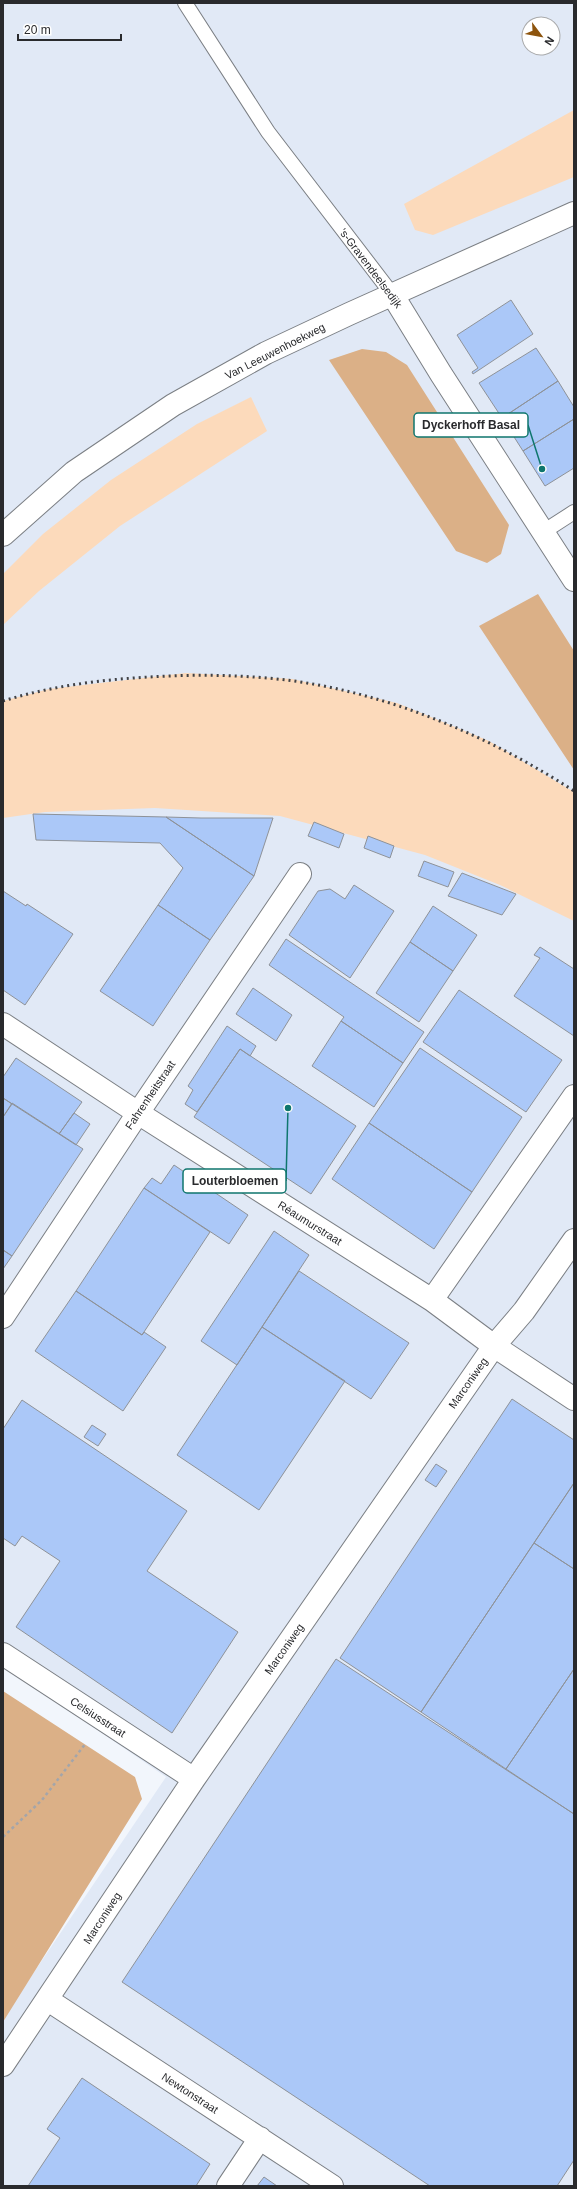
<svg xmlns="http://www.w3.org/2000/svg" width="577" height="2189" font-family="Arial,sans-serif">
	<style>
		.built { fill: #e1e9f6; fill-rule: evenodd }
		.green { fill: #fcdabb }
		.forest { fill: #dbb087 }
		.building { fill: #abc8f8; stroke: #8e9298 }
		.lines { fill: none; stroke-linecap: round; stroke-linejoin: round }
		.service-casing { stroke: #7b7f84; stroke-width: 16 }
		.minor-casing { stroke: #7b7f84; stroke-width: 24 }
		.path { stroke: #a3a5aa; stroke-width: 2.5; stroke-dasharray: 3 3; stroke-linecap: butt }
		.service { stroke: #fff; stroke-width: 14 }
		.minor { stroke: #fff; stroke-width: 22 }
		.rail { stroke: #414246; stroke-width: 3; stroke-dasharray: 2 4; stroke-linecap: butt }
		.labels { text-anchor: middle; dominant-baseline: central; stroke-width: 3; stroke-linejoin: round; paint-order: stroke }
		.street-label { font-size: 11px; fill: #292a2d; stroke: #fff }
		.leader { fill: none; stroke: #0f766e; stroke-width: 1.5 }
		.callout-dot { fill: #0f766e; stroke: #fff; stroke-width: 1.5 }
		.callout { fill: #fff; stroke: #0f766e; stroke-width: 1.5 }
		.callout-label { font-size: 12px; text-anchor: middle; font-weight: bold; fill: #292a2d }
	</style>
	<rect width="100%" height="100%" fill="#f2f6fc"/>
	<!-- built -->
	<path class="built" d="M3 3H574V2186H3V2018L166 1777 3 1665ZM529 24H553V48H529Z"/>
	<!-- green -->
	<path class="green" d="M574 110V177L433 235 415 230 404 204Z
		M251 397 267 431 120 526 39 591 3 625V574L43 534 111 480 197 424Z
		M186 673 292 679 397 703 489 741 574 792V921L500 885 425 855 280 816 155 808 45 812 3 818V701L49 689Z"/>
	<!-- forest -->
	<path class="forest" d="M362 349 386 352 407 365 509 525 501 554 487 563 456 551 329 360Z
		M538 594 574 651V770L479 626Z
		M3 1691 135 1777 142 1799 3 2022Z"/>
	<!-- building -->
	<path class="building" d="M511 300 533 334 473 374 472 372 478 368 457 335Z
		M536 348 558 381 502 418 479 383Z
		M558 381 574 407V419L523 451 502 418Z
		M574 419V468L545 486 523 451Z
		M33 814 166 817 254 876 210 940 158 905 183 868 160 843 36 840Z
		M166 817 201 818H273L254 876Z
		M314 822 344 834 339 848 308 836Z
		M368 836 394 846 390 858 364 848Z
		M424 861 454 872 448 887 418 876Z
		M462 873 516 894 502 915 448 896Z
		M354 885 394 911 350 978 289 935 318 891 330 889 345 899Z
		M3 891 26 906 27 904 73 934 25 1005 3 990Z
		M158 905 210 940 153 1026 100 991Z
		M433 906 477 935 453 971 410 942Z
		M286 939 424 1032 403 1063 341 1021 344 1017 269 965Z
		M410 942 453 971 419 1022 376 993Z
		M540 947 574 969V1036L514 996 540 958 534 955Z
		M253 988 292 1015 276 1041 236 1014Z
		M459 990 562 1060 526 1112 423 1042Z
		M341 1021 403 1063 374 1107 312 1066Z
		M227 1026 256 1046 250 1056 240 1049 197 1112 185 1104 193 1090 188 1086Z
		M420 1048 522 1117 472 1192 369 1123Z
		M240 1049 356 1126 311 1194 194 1117Z
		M16 1058 82 1102 59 1134 3 1098V1077Z
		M3 1098 12 1104 3 1117Z
		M12 1103 83 1149 12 1256 3 1250V1117Z
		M74 1113 90 1124 76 1145 59 1134Z
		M369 1123 472 1192 434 1249 332 1179Z
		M174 1165 248 1215 229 1244 144 1188 152 1178 161 1184Z
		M144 1188 210 1232 142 1335 76 1291Z
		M274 1231 309 1255 237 1365 201 1341Z
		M3 1250 12 1256 3 1269Z
		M299 1271 409 1343 371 1399 262 1327Z
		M76 1291 142 1335 144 1332 166 1347 123 1411 35 1351Z
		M262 1327 345 1381 259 1510 177 1455Z
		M512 1399 574 1440V1483L421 1712 340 1658Z
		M22 1400 187 1511 147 1571 238 1632 172 1733 16 1627 60 1561 22 1536 15 1546 3 1538V1429Z
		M92 1425 106 1434 98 1446 84 1437Z
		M436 1464 447 1471 436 1487 425 1480Z
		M574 1483V1569L534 1543Z
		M534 1543 574 1569V1669L506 1769 421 1712Z
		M336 1659 574 1814V2160L557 2186H430L122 1982Z
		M574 1669V1814L506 1769Z
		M82 2078 210 2164 196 2186H28L60 2138 47 2129Z
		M264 2177 277 2186H257Z"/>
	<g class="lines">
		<defs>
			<path id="service" d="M185 3 268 132 392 294
				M543 532 574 512"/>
			<path id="minor" d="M392 294 441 374 574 580
				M3 535 74 472 173 405 266 353 349 314 574 213
				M3 1024 138 1113 432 1300 494 1346 574 1399
				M432 1300 574 1096
				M3 1317 138 1113 300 874
				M3 1654 194 1779
				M48 2000 332 2186
				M3 2065 194 1779 494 1346 524 1311 574 1240
				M228 2186 260 2138"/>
		</defs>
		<!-- service casing -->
		<use href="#service" class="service-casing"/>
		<!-- minor casing -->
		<use href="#minor" class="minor-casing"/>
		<!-- path -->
		<path class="path" d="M3 1837 42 1800 86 1743"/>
		<!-- service -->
		<use href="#service" class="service"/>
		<!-- minor -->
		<use href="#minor" class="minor"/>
		<!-- rail -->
		<path class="rail" d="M3 701C45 688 90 681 134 678 187 674 242 674 294 681 393 695 491 737 574 791"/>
	</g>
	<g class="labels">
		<!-- street labels -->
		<g class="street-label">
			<text transform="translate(371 268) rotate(53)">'s-Gravendeelsedijk</text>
			<text transform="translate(275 351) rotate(-27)">Van Leeuwenhoekweg</text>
			<text transform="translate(150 1095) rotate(-56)">Fahrenheitstraat</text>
			<text transform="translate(310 1223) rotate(32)">Réaumurstraat</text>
			<text transform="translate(468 1383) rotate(-55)">Marconiweg</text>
			<text transform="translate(284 1649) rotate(-55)">Marconiweg</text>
			<text transform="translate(98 1717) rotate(33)">Celsiusstraat</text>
			<text transform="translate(102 1918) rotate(-57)">Marconiweg</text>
			<text transform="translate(190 2093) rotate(33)">Newtonstraat</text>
		</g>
	</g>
	<!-- callouts -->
	<path class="leader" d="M542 469L528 425M288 1108L286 1181"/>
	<g class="callout-dot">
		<circle cx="542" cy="469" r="4"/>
		<circle cx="288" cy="1108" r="4"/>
	</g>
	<g class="callout">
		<rect x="414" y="413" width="114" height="24" rx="4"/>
		<rect x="183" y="1169" width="103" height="24" rx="4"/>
	</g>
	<g class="callout-label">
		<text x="471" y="429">Dyckerhoff Basal</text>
		<text x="235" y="1185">Louterbloemen</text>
	</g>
	<!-- border -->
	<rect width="577" height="2189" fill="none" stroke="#292a2d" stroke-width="8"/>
	<!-- north arrow -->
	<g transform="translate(541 36) rotate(122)"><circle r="19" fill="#ffffff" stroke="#a9aaab"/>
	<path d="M0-3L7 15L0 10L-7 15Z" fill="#8d540d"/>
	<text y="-6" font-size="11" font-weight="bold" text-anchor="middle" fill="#292a2d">N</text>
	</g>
	<!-- scale -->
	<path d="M18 34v6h103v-6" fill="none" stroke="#292a2d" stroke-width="2"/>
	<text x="24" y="34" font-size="12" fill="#292a2d" stroke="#ffffff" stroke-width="3" paint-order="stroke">20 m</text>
</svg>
